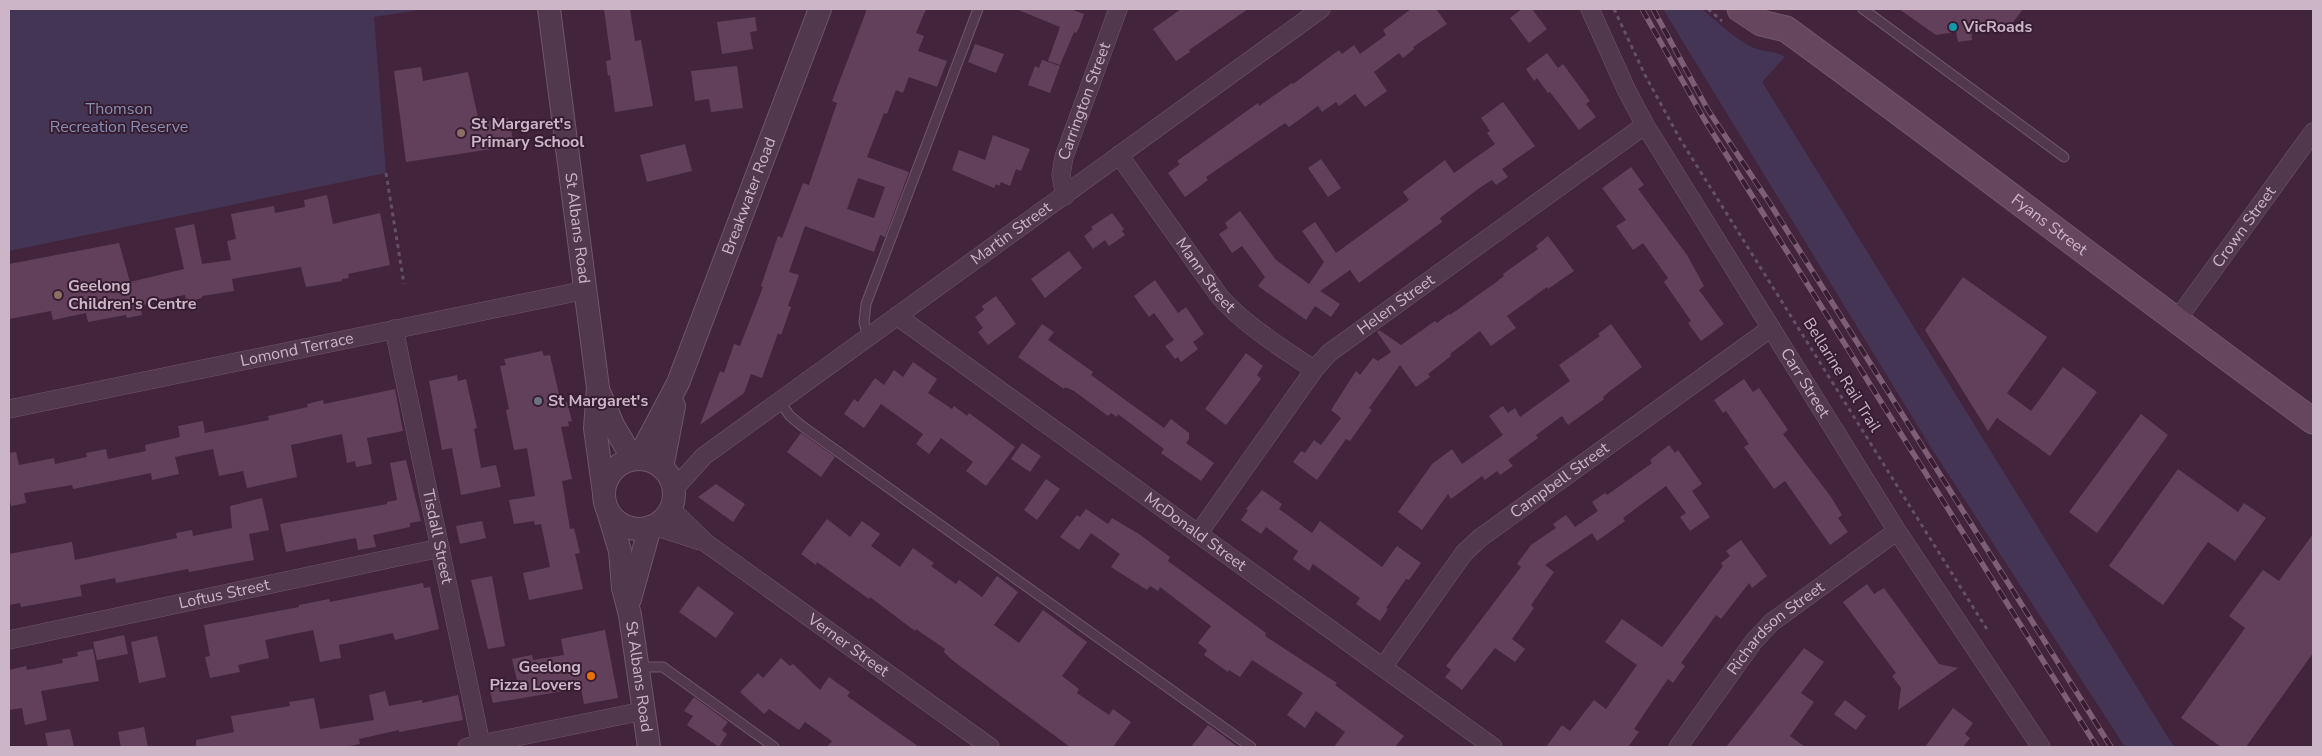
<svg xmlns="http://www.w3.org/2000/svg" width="2322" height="756" font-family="'Nunito Sans',sans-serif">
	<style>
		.green { fill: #443555 }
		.building { fill: #62405c; fill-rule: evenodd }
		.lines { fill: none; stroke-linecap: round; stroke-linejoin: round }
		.service-casing { stroke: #6f566a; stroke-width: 11 }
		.minor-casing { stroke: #6f566a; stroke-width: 19 }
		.tertiary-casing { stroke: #6f566a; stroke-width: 24 }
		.secondary-casing { stroke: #6f566a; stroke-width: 27 }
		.path { stroke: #63506a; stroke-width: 3; stroke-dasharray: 4 4; stroke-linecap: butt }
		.service { stroke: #52384d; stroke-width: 9 }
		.minor { stroke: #52384d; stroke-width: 18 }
		.tertiary { stroke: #52384d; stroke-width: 22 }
		.secondary { stroke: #65465e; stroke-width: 25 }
		.rail-casing { stroke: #7c5e76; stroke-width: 5.5 }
		.rail { stroke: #371d32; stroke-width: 4; stroke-dasharray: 11; stroke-linecap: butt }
		.culture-dot { fill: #0f9aa8; stroke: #371d32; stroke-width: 2 }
		.education-dot { fill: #8d6e63; stroke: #371d32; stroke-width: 2 }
		.worship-dot { fill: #6b7280; stroke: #371d32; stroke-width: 2 }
		.food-dot { fill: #e8710a; stroke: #371d32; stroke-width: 2 }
		.labels { text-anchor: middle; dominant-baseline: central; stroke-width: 4; stroke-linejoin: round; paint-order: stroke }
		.poi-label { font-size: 16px; font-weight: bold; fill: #ccb5c7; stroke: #371d32; text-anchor: start }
		.street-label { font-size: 16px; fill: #ccb5c7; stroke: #371d32 }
		.park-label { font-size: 16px; fill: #888fb1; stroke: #371d32 }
	</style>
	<rect width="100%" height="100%" fill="#42243d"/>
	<!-- green -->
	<path class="green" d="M9 9H425L374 17 386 173 9 251Z
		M1663 9H1702C1718 22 1733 38 1752 47 1763 53 1775 50 1785 57L1762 82 2174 747H2125L1930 446Z"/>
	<!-- building -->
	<path class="building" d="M604 9H630L635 41 641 40 653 106 615 112 610 75 608 76 606 61 611 60Z
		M867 9H926L916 33 924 36 918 51 947 61 937 87 909 77 903 93 896 90 887 114 884 113 867 157 909 172 885 237 880 235 874 252 805 226 789 272 799 275 788 306 791 307 781 335 778 333 762 378 751 374 744 393 700 425 720 371 724 373 734 344 740 346 763 287 761 286 778 236 782 238 803 183 809 185 837 103 832 101ZM858 178 885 187 874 218 847 209Z
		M1016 9H1070L1084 14 1079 28 1076 33 1074 32 1060 65 1048 61 1060 27Z
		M1181 9H1248L1189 50 1190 52 1176 61 1153 29Z
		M1411 9H1436L1447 24 1413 47 1414 49 1403 58 1399 53 1374 72 1387 91 1365 107 1355 94 1339 106 1336 102 1322 112 1318 106 1289 127 1285 123 1206 177 1208 180 1185 197 1168 173 1180 164 1177 161 1258 103 1259 106 1292 83 1293 84 1339 50 1342 54 1354 45 1360 54 1386 35 1383 30Z
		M1522 9H1532L1547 29 1529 43 1510 18Z
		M1899 9H2023L2004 34 1992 25 1971 30 1972 40 1958 42 1956 32 1936 35Z
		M755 17 757 31 750 32 753 49 722 54 717 22Z
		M975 44 1004 54 996 73 968 62Z
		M1547 53 1558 68 1563 64 1590 101 1586 104 1596 117 1579 130 1550 92 1548 93 1537 78 1534 81 1526 69Z
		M1042 60 1060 66 1050 93 1028 85 1035 66 1039 68Z
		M737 66 743 108 711 112 709 99 695 101 691 71Z
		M421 67 423 81 468 72 479 122 508 118 510 121 513 142 511 143V146L406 162 394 71Z
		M1503 102 1535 146 1502 169 1508 177 1496 185 1492 180 1478 189 1440 218 1442 222 1359 283 1350 270 1320 291 1340 304 1331 317 1315 306 1306 320 1258 286 1265 277 1242 246 1232 253 1219 234 1228 228 1225 223 1240 211 1276 260 1309 284 1324 262 1302 231 1315 222 1336 253 1409 200 1403 192 1445 160 1454 173 1495 144 1487 133 1490 131 1481 118Z
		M993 135 1030 149 1021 171 1016 169 1010 186 1001 182 999 186 996 184 994 188 952 170 959 150 985 160Z
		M685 144 692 171 647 182 640 155Z
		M1321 159 1341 188 1328 197 1308 168Z
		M1631 167 1644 185 1638 189 1687 255 1704 286 1699 290 1724 324 1701 341 1688 323 1691 321 1664 282 1668 278 1643 243 1633 250 1616 226 1626 220 1602 188Z
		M327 195 333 224 380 213 390 265 348 274 349 278 342 279V281L313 286 306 287 301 267 232 279 234 291 202 296V298L186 302 185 295 147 302V304L140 306 142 315 127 318 126 315 88 322 86 313 53 320 51 311 9 319V264L119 243 130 282 184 269 175 228 194 224 202 264 231 260 227 241 236 239 231 214 274 206 275 213 305 207 304 200Z
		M1112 213 1124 229 1122 231 1125 235 1109 246 1105 240 1093 249 1084 236 1093 229 1091 227Z
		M1548 236 1574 271 1548 289 1547 287 1507 316 1516 328 1491 346 1480 331 1450 354 1451 356 1428 374 1430 377 1416 387 1400 365 1369 408 1372 410 1350 441 1346 439 1317 480 1293 462 1301 451 1305 453 1314 440 1321 445 1341 418 1331 410 1356 371 1360 375 1373 358 1378 361 1391 352 1377 332 1379 330 1401 345 1435 321 1437 323 1449 314 1450 315 1495 283 1504 276 1503 274 1538 249 1536 246Z
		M1069 251 1082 268 1045 298 1031 279Z
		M1963 277 2047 337 2007 393 2031 411 2063 367 2097 392 2050 456 1997 418 1988 431 1925 330Z
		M1155 280 1178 313 1186 307 1204 334 1193 342 1198 349 1181 362 1178 357 1175 359 1165 346 1174 340 1154 313 1149 317 1134 296Z
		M996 296 1016 324 988 345 978 332 983 328 975 317 984 310 982 306Z
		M1042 324 1054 332 1048 340 1093 372 1091 375 1164 428 1171 419 1189 433V439L1186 443 1214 463 1201 481 1161 453 1164 449 1118 414 1117 417 1111 413 1108 416 1074 391 1065 387 1064 389 1018 357Z
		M1611 324 1642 367 1610 391 1603 397 1604 399 1568 425 1562 416 1536 435 1538 438 1508 460 1513 466 1500 475 1497 471 1485 480 1482 476 1451 499 1448 494 1422 530 1398 512 1432 464 1452 449 1462 464 1503 435 1489 416 1503 406 1508 413 1515 408 1520 417 1570 381 1559 365 1600 336 1598 334Z
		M542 351 544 356 550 355 560 399 563 398 564 403 567 402 572 421 568 422 569 426 561 427 572 479 562 481 570 529 574 528 580 553 575 554 583 589 529 600 523 573 550 567 541 524 535 525 534 521 514 524 509 500 535 496 527 448 514 450 506 410 509 409 500 366 506 365 504 359Z
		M1246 353 1263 366 1257 375 1261 379 1226 425 1205 409Z
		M913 362 937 379 928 393 952 409 954 406 967 416 969 413 1015 447 986 486 966 471 973 462 941 438 929 454 916 444 923 434 881 404 864 428 844 414 854 399 858 402 875 378 884 385 894 370 903 377Z
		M457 375 458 381 466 379 477 428 474 429 481 468 496 465 501 487 461 495 452 448 442 450 429 381Z
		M1744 379 1753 392 1759 388 1788 430 1783 434 1831 497 1842 515 1838 518 1848 532 1830 545 1785 481 1774 489 1744 447 1749 444 1726 411 1723 413 1714 400Z
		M395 389 403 431 367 438 372 464 356 467 355 461 347 463 342 434 291 445 297 477 247 488 243 471 219 476 213 449 175 457 179 474 152 480 151 473 73 489 72 485 24 493 26 503 11 506 9 495V453L16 452 19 465 54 458 55 464 87 457 86 453 106 449 108 459 146 451 145 445 180 437 178 426 203 421 205 433 269 420 268 416 308 407 307 404 323 400 324 404Z
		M2141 414 2168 435 2097 533 2069 512Z
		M801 433 835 457 821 477 787 452Z
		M1022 443 1041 456 1030 472 1011 459Z
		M1669 445 1675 453 1678 450 1702 484 1692 491 1710 517 1690 531 1680 517 1686 513 1666 486 1623 518 1625 521 1597 541 1592 533 1545 565 1554 572 1531 605 1534 608 1512 639 1525 649 1515 662 1495 648 1462 690 1445 677 1451 670 1446 666 1521 567 1517 564 1531 545 1556 528 1553 524 1566 515 1575 527 1598 511 1592 502 1605 493 1607 495 1652 463 1650 460Z
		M406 460 421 521 410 523V527L373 535 376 547 358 550 356 538 286 552 280 524 387 504V502L397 500 390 463Z
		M2178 469 2238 512 2244 503 2266 518 2235 561 2208 542 2163 605 2109 566Z
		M1046 479 1060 489 1037 520 1024 510Z
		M716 484 745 504 733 522 698 497Z
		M1262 490 1282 504 1279 509 1312 533 1320 521 1382 567 1397 546 1421 563 1409 580 1406 579 1386 608 1388 609 1380 621 1356 604 1360 598 1313 564 1309 571 1293 559 1298 551 1266 527 1261 534 1241 520 1248 510 1246 509Z
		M262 498 269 530 249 534 254 560 189 572 188 569 116 583 115 578 80 585 82 596 21 607 20 603 9 605V554L72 542 75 560 177 538 176 533 192 530 193 536 232 528 230 506Z
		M1086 509 1108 524 1112 518 1139 534 1170 557 1168 561 1266 633 1265 636 1337 683 1335 685 1404 736 1395 747H1334L1345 732 1316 711 1305 728 1287 715 1303 693 1252 660 1240 677 1229 670 1228 672 1204 655 1207 650 1198 643 1211 626 1160 587 1158 591 1150 586 1147 590 1111 567 1120 554 1091 533 1079 550 1060 537 1077 515 1080 517Z
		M827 519 850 537 862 521 880 534 871 546 900 567 913 548 934 563 931 566 956 584 959 580 982 597 997 576 1018 592 994 625 1019 643 1043 610 1087 642 1062 676 1079 689 1077 693 1109 715 1113 709 1131 722 1113 747H1070L952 660 944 652 945 649 916 629 915 631 870 597 869 599 817 562 816 565 801 554Z
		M482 521 486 538 460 544 456 526Z
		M2313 534V653L2246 747H2221L2181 718 2245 628 2229 616 2263 570 2279 581Z
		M1741 540 1767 576 1752 588 1749 583 1721 619 1716 615 1681 663 1685 666 1673 683 1668 679 1646 711 1634 729 1639 732 1628 747H1546L1562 725 1570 731 1594 700 1606 709 1637 665 1605 642 1622 619 1662 647 1723 566 1721 563 1730 556 1726 551Z
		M492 576 505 646 488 649 471 580Z
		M423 583 424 588 430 587 439 629 395 640 393 633 339 645 341 658 320 662 313 630 265 640 269 658 238 665 240 672 210 678 205 657 210 656 204 625 299 607V605L329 599 330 602Z
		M1867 584 1874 594 1884 588 1939 664 1958 668 1898 710 1901 688 1892 676 1896 673 1843 602Z
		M698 586 734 613 716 638 679 612Z
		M605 630 618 698 584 704 581 688 493 703 489 686 517 680 512 659 532 655 533 660 564 655 561 639Z
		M124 635 128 654 97 660 93 642Z
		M157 636 166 677 139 683 131 642Z
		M1804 648 1824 662 1801 693 1814 702 1790 736 1805 747H1726Z
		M93 649 99 681 41 691 47 720 25 725 22 708 9 710V670L26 666 27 670 63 663 62 659 78 656 77 652Z
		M781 658 790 666 793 664 820 690 829 677 850 692 847 696 919 747H827L832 741 805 722 799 730 769 709 764 714 740 692 758 673 763 678Z
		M385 691 389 706 422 700V703L458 695 463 720 399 732V730L359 739 360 744 344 747H196V740L234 732 231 716 290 706 289 702 314 698 320 729 374 720 369 695Z
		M694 697 728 722 722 730 727 734 719 747 687 725 693 716 684 711Z
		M1845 700 1866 716 1856 730 1834 714Z
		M1953 708 1973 723 1965 734 1970 738 1963 747H1925Z
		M1208 725 1238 747H1191Z
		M144 727 148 747H121L118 732Z
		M70 729 74 747H48L45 733Z"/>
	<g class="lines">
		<defs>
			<path id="service" d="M1863 9 2064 157
				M868 337 864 322 866 304 978 9
				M780 402 790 416 802 426 1251 747
				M638 667H663L774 747"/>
			<g id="minor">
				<path id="s1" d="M1590 9 1626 89 1645 125 1897 531 2041 747"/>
				<path id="s2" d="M1119 155 1220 297C1247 327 1281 347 1314 370"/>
				<path id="s3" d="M1065 196 1061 175 1064 157 1118 9"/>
				<path id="s4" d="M897 316 1493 747"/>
				<path id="s5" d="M2176 321 2313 132"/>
				<path id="s6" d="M394 329 481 744"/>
				<path id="s7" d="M9 409 586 290"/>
				<path id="s8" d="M674 489 704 456 1321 9"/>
				<path id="s9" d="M671 509 706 543 990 747"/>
				<path d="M654 526 700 541"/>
				<path id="s10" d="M1198 534 1314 370 1329 353 1645 125"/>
				<path id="s11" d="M9 640 440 548"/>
				<path id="s12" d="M1383 667 1464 553 1480 538 1771 328"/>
				<path d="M467 747 643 711"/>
				<path id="s13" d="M1678 747 1754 641 1772 622 1897 531"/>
			</g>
			<g id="tertiary">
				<path id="s14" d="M549 9 598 388 595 428 604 493"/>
				<path d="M600 394 613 425 633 459"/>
				<path id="s15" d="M638 459 678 383 820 9"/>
				<circle cx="639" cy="494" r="35"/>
				<path d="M662 468 674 406"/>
				<path id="s16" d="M608 511 620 551 623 588 630 615 649 747"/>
				<path d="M630 599 650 527"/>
			</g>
			<g id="secondary">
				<path id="s17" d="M1740 9 1761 23 1786 29C1963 158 2136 292 2313 421"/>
			</g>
		</defs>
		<!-- service casing -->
		<use href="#service" class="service-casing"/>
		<!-- minor casing -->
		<use href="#minor" class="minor-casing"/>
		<!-- tertiary casing -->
		<use href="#tertiary" class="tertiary-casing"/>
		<!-- secondary casing -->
		<use href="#secondary" class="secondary-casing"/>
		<!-- path -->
		<path class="path" d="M1614 9 1645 75 1680 139 1988 631
			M1708 9 1722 21
			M386 173 404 284"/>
		<!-- service -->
		<use href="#service" class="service"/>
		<!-- minor -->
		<use href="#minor" class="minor"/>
		<!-- tertiary -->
		<use href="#tertiary" class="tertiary"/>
		<!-- secondary -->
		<use href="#secondary" class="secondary"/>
		<defs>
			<path id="rail" d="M1642 9 1704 119 2097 747
				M1653 9 1708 110 1769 202 2111 747"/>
		</defs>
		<!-- rail casing -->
		<use href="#rail" class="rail-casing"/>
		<!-- rail -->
		<use href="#rail" class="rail"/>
	</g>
	<!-- markers -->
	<circle class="culture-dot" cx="1953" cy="27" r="5"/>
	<g class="education-dot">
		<circle cx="461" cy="133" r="5"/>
		<circle cx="58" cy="295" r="5"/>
	</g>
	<circle class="worship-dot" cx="538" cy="401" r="5"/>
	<circle class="food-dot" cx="591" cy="676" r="5"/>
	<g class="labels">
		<!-- poi labels -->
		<g class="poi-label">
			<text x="1963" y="27">VicRoads</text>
			<text x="471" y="124">St Margaret's<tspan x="471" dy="18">Primary School</tspan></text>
			<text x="68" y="286">Geelong<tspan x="68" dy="18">Children's Centre</tspan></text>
			<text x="548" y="401">St Margaret's</text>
			<text x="581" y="667" text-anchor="end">Geelong<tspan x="581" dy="18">Pizza Lovers</tspan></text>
		</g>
		<!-- street labels -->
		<g class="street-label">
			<text stroke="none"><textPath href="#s3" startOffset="99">Carrington Street</textPath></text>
			<text stroke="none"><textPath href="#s15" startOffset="286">Breakwater Road</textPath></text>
			<text stroke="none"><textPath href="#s17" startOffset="379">Fyans Street</textPath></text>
			<text stroke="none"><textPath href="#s5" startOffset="116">Crown Street</textPath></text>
			<text stroke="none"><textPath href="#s14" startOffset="221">St Albans Road</textPath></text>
			<text stroke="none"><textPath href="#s8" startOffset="424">Martin Street</textPath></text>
			<text stroke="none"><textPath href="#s2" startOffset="148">Mann Street</textPath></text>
			<text stroke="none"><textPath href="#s10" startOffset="306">Helen Street</textPath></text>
			<text stroke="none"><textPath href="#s7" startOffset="294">Lomond Terrace</textPath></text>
			<text transform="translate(1842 375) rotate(58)">Bellarine Rail Trail</text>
			<text stroke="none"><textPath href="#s1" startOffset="432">Carr Street</textPath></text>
			<text stroke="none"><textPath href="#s12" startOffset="260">Campbell Street</textPath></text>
			<text stroke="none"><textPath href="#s4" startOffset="368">McDonald Street</textPath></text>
			<text stroke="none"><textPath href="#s6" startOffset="212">Tisdall Street</textPath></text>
			<text stroke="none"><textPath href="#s11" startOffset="220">Loftus Street</textPath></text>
			<text stroke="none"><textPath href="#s13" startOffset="155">Richardson Street</textPath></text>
			<text stroke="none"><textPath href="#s9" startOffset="224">Verner Street</textPath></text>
			<text stroke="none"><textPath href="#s16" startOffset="169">St Albans Road</textPath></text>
		</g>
		<!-- park labels -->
		<g class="park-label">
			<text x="119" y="109">Thomson<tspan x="119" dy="18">Recreation Reserve</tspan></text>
		</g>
	</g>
	<!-- border -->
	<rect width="2322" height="756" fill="none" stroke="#ccb5c7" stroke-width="20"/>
</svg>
